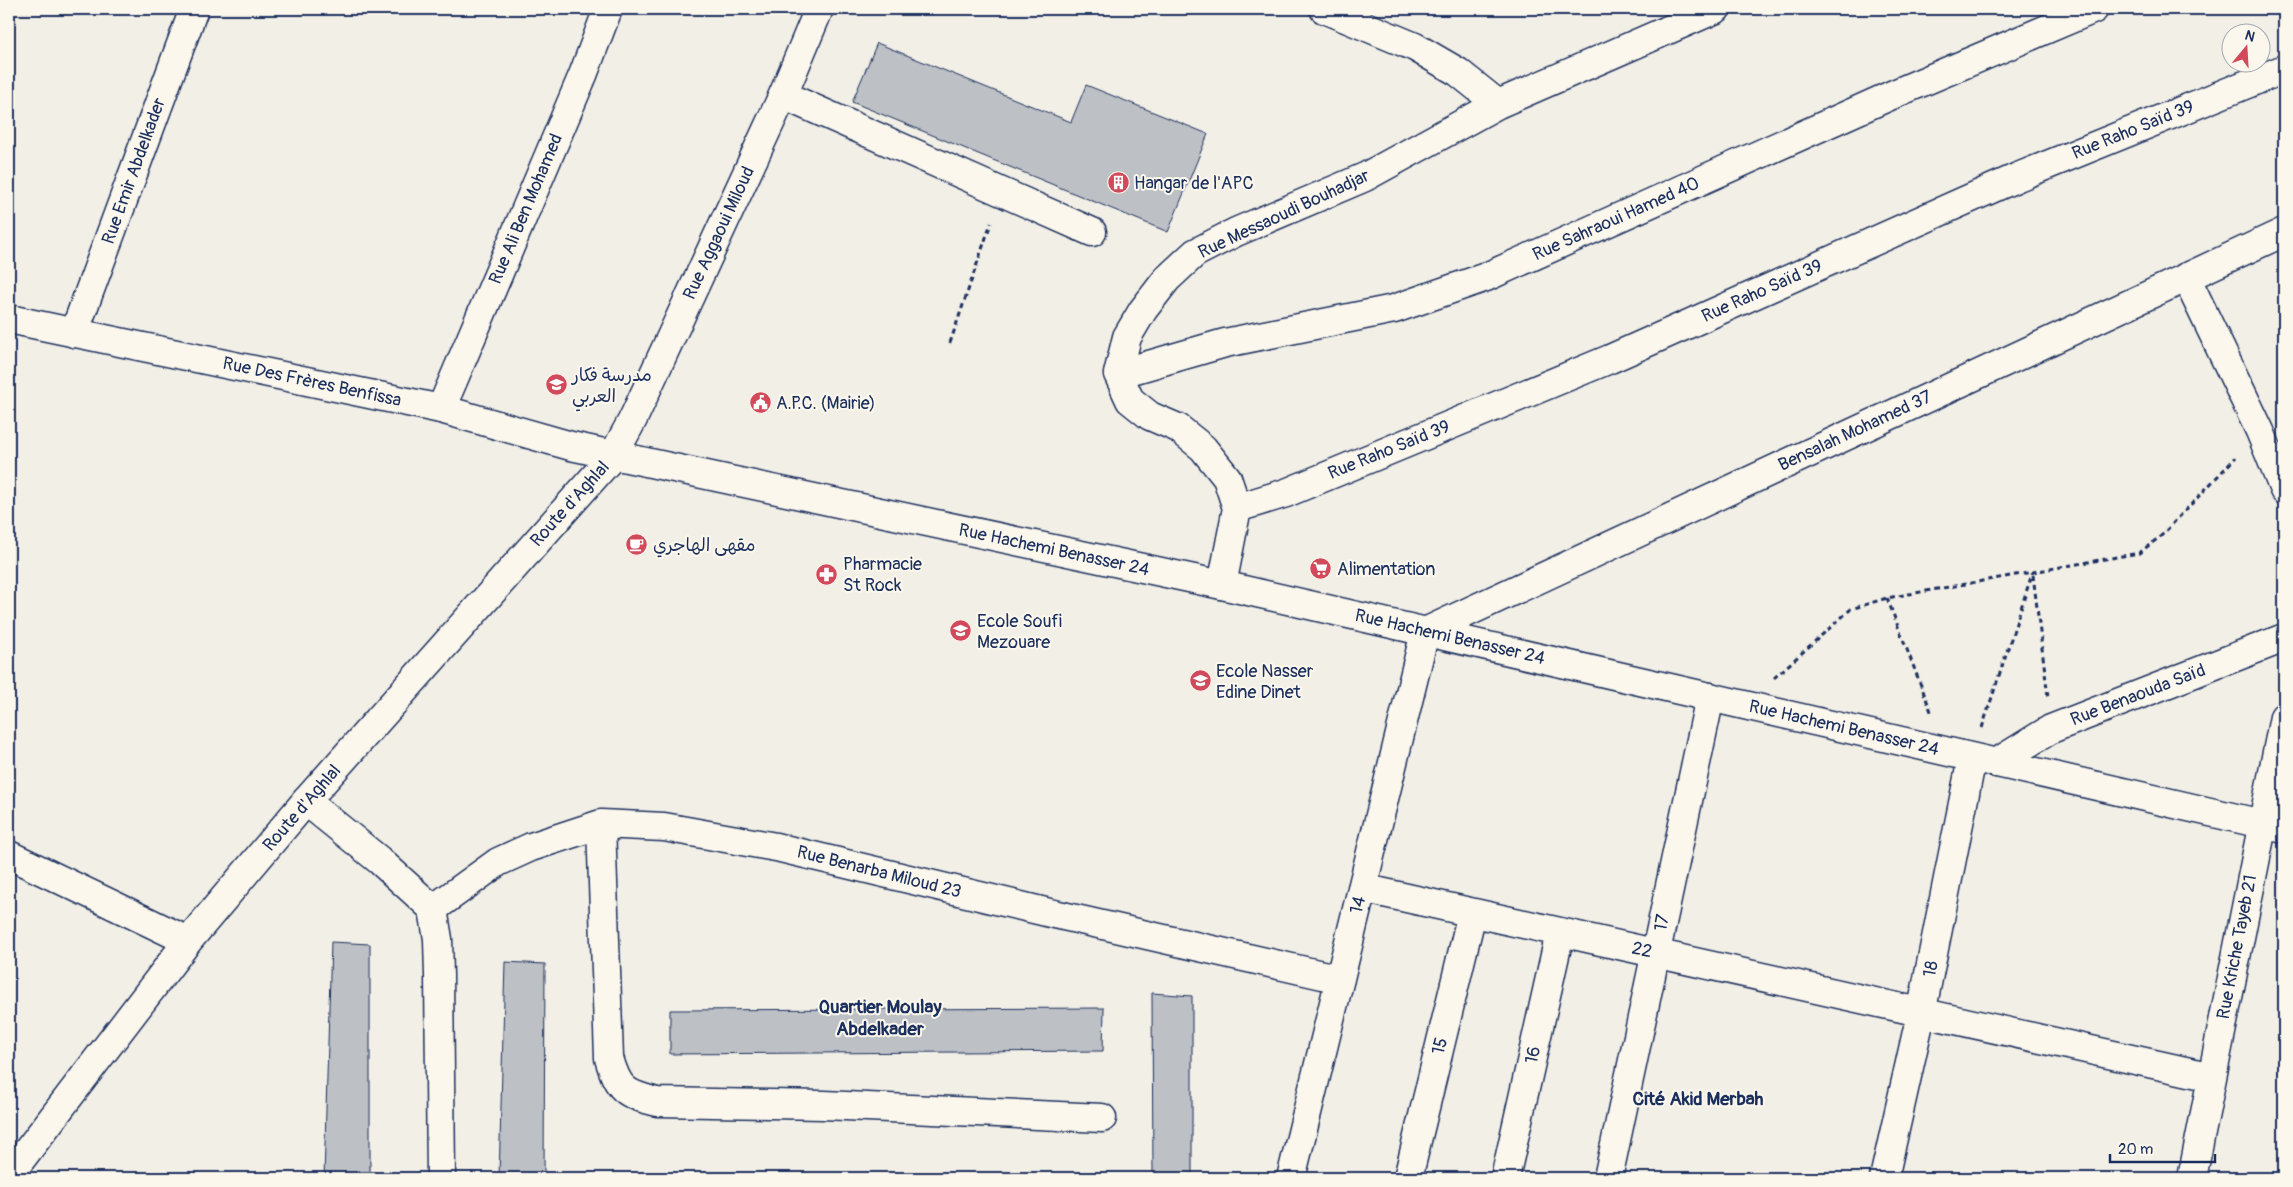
<svg xmlns="http://www.w3.org/2000/svg" width="2293" height="1187" font-family="Pangolin,'Playpen Sans Arabic',sans-serif">
	<style>
		.building { fill: #bdc0c4; stroke: #1b2f5e }
		.lines { fill: none; stroke-linecap: round; stroke-linejoin: round }
		.minor-casing { stroke: #1b2f5e; stroke-width: 31 }
		.major-casing { stroke: #1b2f5e; stroke-width: 31 }
		.path { stroke: #1b2f5e; stroke-width: 3; stroke-dasharray: 5 4; stroke-linecap: butt }
		.minor { stroke: #fbf7ec; stroke-width: 28 }
		.major { stroke: #fbf7ec; stroke-width: 28 }
		.labels { text-anchor: middle; dominant-baseline: central; stroke-width: 4; stroke-linejoin: round; paint-order: stroke }
		.street-label { font-size: 18px; fill: #1b2f5e; stroke: #fbf7ec }
		.poi-label { font-size: 18px; fill: #1b2f5e; stroke: #fbf7ec; text-anchor: start }
		.neighbourhood-label { font-size: 19px; font-weight: bold; fill: #1b2f5e; stroke: #fbf7ec }
	</style>
	<rect width="100%" height="100%" fill="#f2efe6"/>
	<filter id="ink" filterUnits="userSpaceOnUse"><feTurbulence type="fractalNoise" baseFrequency=".02" numOctaves="2"/><feDisplacementMap in="SourceGraphic" scale="10" xChannelSelector="R" yChannelSelector="G"/><feConvolveMatrix kernelMatrix="1 2 1 2 8 2 1 2 1" color-interpolation-filters="sRGB"/></filter>
	<g filter="url(#ink)">
		<!-- building -->
		<path class="building" d="M877 43 1071 122 1086 85 1208 134 1168 232 852 102Z
			M331 942 370 944V1178H324Z
			M505 962 545 964 544 1178H499Z
			M1152 993 1192 996V1178H1153Z
			M1104 1008 1103 1051 670 1054V1010Z"/>
		<g class="lines">
			<defs>
				<path id="minor" d="M1324 9 1415 47 1458 72 1498 104
					M783 95 1092 232
					M2186 277 2260 431 2284 490
					M74 333 194 9
					M1118 374 1225 343 1394 309 1486 277 1894 94 2094 9
					M441 409 583 75 608 9
					M1237 508 1286 493 1610 359 2018 177 2284 69
					M1222 585 1237 508 1227 478 1203 448 1178 428 1150 416 1130 400 1118 374 1127 337 1143 310 1167 279 1195 253 1236 232 1365 177 1498 104 1716 9
					M1996 763 2051 729 2284 638
					M306 801 379 860 433 909 438 939 439 975 441 1178
					M601 824 609 1058C618 1090 625 1094 657 1102L824 1105 1102 1118
					M1362 888 2212 1077
					M433 909 498 862 531 847 601 824 664 827 776 847 1050 913 1340 979
					M1291 1178 1425 632 2284 232
					M1408 1178 1472 913
					M1505 1178 1560 933
					M1608 1178 1710 697
					M1884 1178 1921 1014 1972 758
					M2192 1178 2284 717"/>
				<path id="major" d="M9 319 441 409 571 446 1222 585 2284 829
					M9 855 188 941
					M9 1175 188 941 306 801 613 456 633 419 783 95 819 9"/>
			</defs>
			<!-- minor casing -->
			<use href="#minor" class="minor-casing"/>
			<!-- major casing -->
			<use href="#major" class="major-casing"/>
			<!-- path -->
			<path class="path" d="M950 343 991 223
				M2033 575 2048 697
				M1887 598 1932 714
				M1774 678 1851 609 1887 598 2139 553 2161 536 2236 457
				M1982 728 2033 571"/>
			<!-- minor -->
			<use href="#minor" class="minor"/>
			<!-- major -->
			<use href="#major" class="major"/>
		</g>
	</g>
	<!-- icons -->
	<defs>
		<symbol id="building-disc" viewBox="-11 -11 22 22"><circle r="9.5" fill="#d1495b" stroke="#fbf7ec"/><path d="M-4-6H4V6H1V3H-1V6H-4ZM-2.5-4.3h1.7v1.8h-1.7ZM.8-4.3h1.7v1.8H.8ZM-2.5-1h1.7V.8h-1.7ZM.8-1h1.7V.8H.8Z" fill="#fff"/></symbol>
		<symbol id="school-disc" viewBox="-11 -11 22 22"><circle r="9.5" fill="#d1495b" stroke="#fbf7ec"/><path d="M0-5L7-2L0 1L-7-2ZM-4 1L0 2.5L4 1V4Q0 6-4 4Z" fill="#fff"/></symbol>
		<symbol id="civic-disc" viewBox="-11 -11 22 22"><circle r="9.5" fill="#d1495b" stroke="#fbf7ec"/><path d="M-.6-6.5H3V-4.5H.6V-3L4-1V1h2V6H-6V1h2V-1L-.6-3ZM-1.2 2.5V6h2.4V2.5Z" fill="#fff"/></symbol>
		<symbol id="cafe-disc" viewBox="-11 -11 22 22"><circle r="9.5" fill="#d1495b" stroke="#fbf7ec"/><path d="M-5.5-4.5H6V0H3Q3 3.5 0 3.5H-2.5Q-5.5 3.5-5.5 0ZM3-3.2v2h1.7v-2ZM-6 4.5H4V6H-6Z" fill="#fff"/></symbol>
		<symbol id="supermarket-disc" viewBox="-11 -11 22 22"><circle r="9.5" fill="#d1495b" stroke="#fbf7ec"/><path d="M-6-5.5h2.5l.6 2H6L4.5 2H-2.5L-4.4-4H-6ZM-1.5 3.2a1.3 1.3 0 1 0 .1 0ZM3 3.2a1.3 1.3 0 1 0 .1 0Z" fill="#fff"/></symbol>
		<symbol id="pharmacy-disc" viewBox="-11 -11 22 22"><circle r="9.5" fill="#d1495b" stroke="#fbf7ec"/><path d="M-2-6h4v4h4v4h-4v4h-4v-4h-4v-4h4Z" fill="#fff"/></symbol>
	</defs>
	<g fill-rule="evenodd">
		<use href="#building-disc" x="1106" y="170" width="25" height="25"/>
		<use href="#school-disc" x="544" y="372" width="25" height="25"/>
		<use href="#civic-disc" x="748" y="390" width="25" height="25"/>
		<use href="#cafe-disc" x="624" y="532" width="25" height="25"/>
		<use href="#supermarket-disc" x="1308" y="556" width="25" height="25"/>
		<use href="#pharmacy-disc" x="814" y="562" width="25" height="25"/>
		<use href="#school-disc" x="948" y="618" width="25" height="25"/>
		<use href="#school-disc" x="1188" y="668" width="25" height="25"/>
	</g>
	<g class="labels">
		<!-- street labels -->
		<g class="street-label">
			<text transform="translate(2133 130) rotate(-22)">Rue Raho Saïd 39</text>
			<text transform="translate(134 171) rotate(-70)">Rue Emir Abdelkader</text>
			<text transform="translate(526 209) rotate(-67)">Rue Ali Ben Mohamed</text>
			<text transform="translate(1284 214) rotate(-25)">Rue Messaoudi Bouhadjar</text>
			<text transform="translate(1616 219) rotate(-24)">Rue Sahraoui Hamed 40</text>
			<text transform="translate(719 233) rotate(-65)">Rue Aggaoui Miloud</text>
			<text transform="translate(1762 291) rotate(-24)">Rue Raho Saïd 39</text>
			<text transform="translate(312 382) rotate(12)">Rue Des Frères Benfissa</text>
			<text transform="translate(1855 431) rotate(-25)">Bensalah Mohamed 37</text>
			<text transform="translate(1389 450) rotate(-22)">Rue Raho Saïd 39</text>
			<text transform="translate(570 504) rotate(-48)">Route d'Aghlal</text>
			<text transform="translate(1054 550) rotate(12)">Rue Hachemi Benasser 24</text>
			<text transform="translate(1450 637) rotate(13)">Rue Hachemi Benasser 24</text>
			<text transform="translate(2138 695) rotate(-21)">Rue Benaouda Saïd</text>
			<text transform="translate(1844 728) rotate(13)">Rue Hachemi Benasser 24</text>
			<text transform="translate(302 808) rotate(-49)">Route d'Aghlal</text>
			<text transform="translate(879 872) rotate(14)">Rue Benarba Miloud 23</text>
			<text transform="translate(1358 905) rotate(-76)">14</text>
			<text transform="translate(1662 923) rotate(-78)">17</text>
			<text transform="translate(2237 947) rotate(-79)">Rue Kriche Tayeb 21</text>
			<text transform="translate(1642 950) rotate(12)">22</text>
			<text transform="translate(1931 969) rotate(-79)">18</text>
			<text transform="translate(1440 1046) rotate(-76)">15</text>
			<text transform="translate(1533 1055) rotate(-77)">16</text>
		</g>
		<!-- poi labels -->
		<g class="poi-label">
			<text x="1134" y="183">Hangar de l'APC</text>
			<text x="572" y="375">مدرسة فكار<tspan x="572" dy="21">العربي</tspan></text>
			<text x="776" y="403">A.P.C. (Mairie)</text>
			<text x="653" y="545">مقهى الهاجري</text>
			<text x="843" y="564">Pharmacie<tspan x="843" dy="21">St Rock</tspan></text>
			<text x="1337" y="569">Alimentation</text>
			<text x="977" y="621">Ecole Soufi<tspan x="977" dy="21">Mezouare</tspan></text>
			<text x="1216" y="671">Ecole Nasser<tspan x="1216" dy="21">Edine Dinet</tspan></text>
		</g>
		<!-- neighbourhood labels -->
		<g class="neighbourhood-label">
			<text x="880" y="1007">Quartier Moulay<tspan x="880" dy="22">Abdelkader</tspan></text>
			<text x="1698" y="1099">Cité Akid Merbah</text>
		</g>
	</g>
	<!-- margin -->
	<rect width="2293" height="1187" fill="none" stroke="#fbf7ec" stroke-width="30"/>
	<rect x="15" y="15" width="2263" height="1157" fill="none" stroke="#1b2f5e" stroke-width="2" filter="url(#ink)"/>
	<!-- north arrow -->
	<g transform="translate(2246 48) rotate(18)"><circle r="24" fill="#fbf7ec" stroke="#a1a7b3"/>
	<path d="M0-4L9 19L0 12L-9 19Z" fill="#d1495b"/>
	<text y="-8" font-size="14" font-weight="bold" text-anchor="middle" fill="#1b2f5e">N</text>
	</g>
	<!-- scale -->
	<path d="M2110 1154v8h105v-8" fill="none" stroke="#1b2f5e" stroke-width="2.5"/>
	<text x="2118" y="1154" font-size="15" fill="#1b2f5e" stroke="#fbf7ec" stroke-width="4" paint-order="stroke">20 m</text>
</svg>
